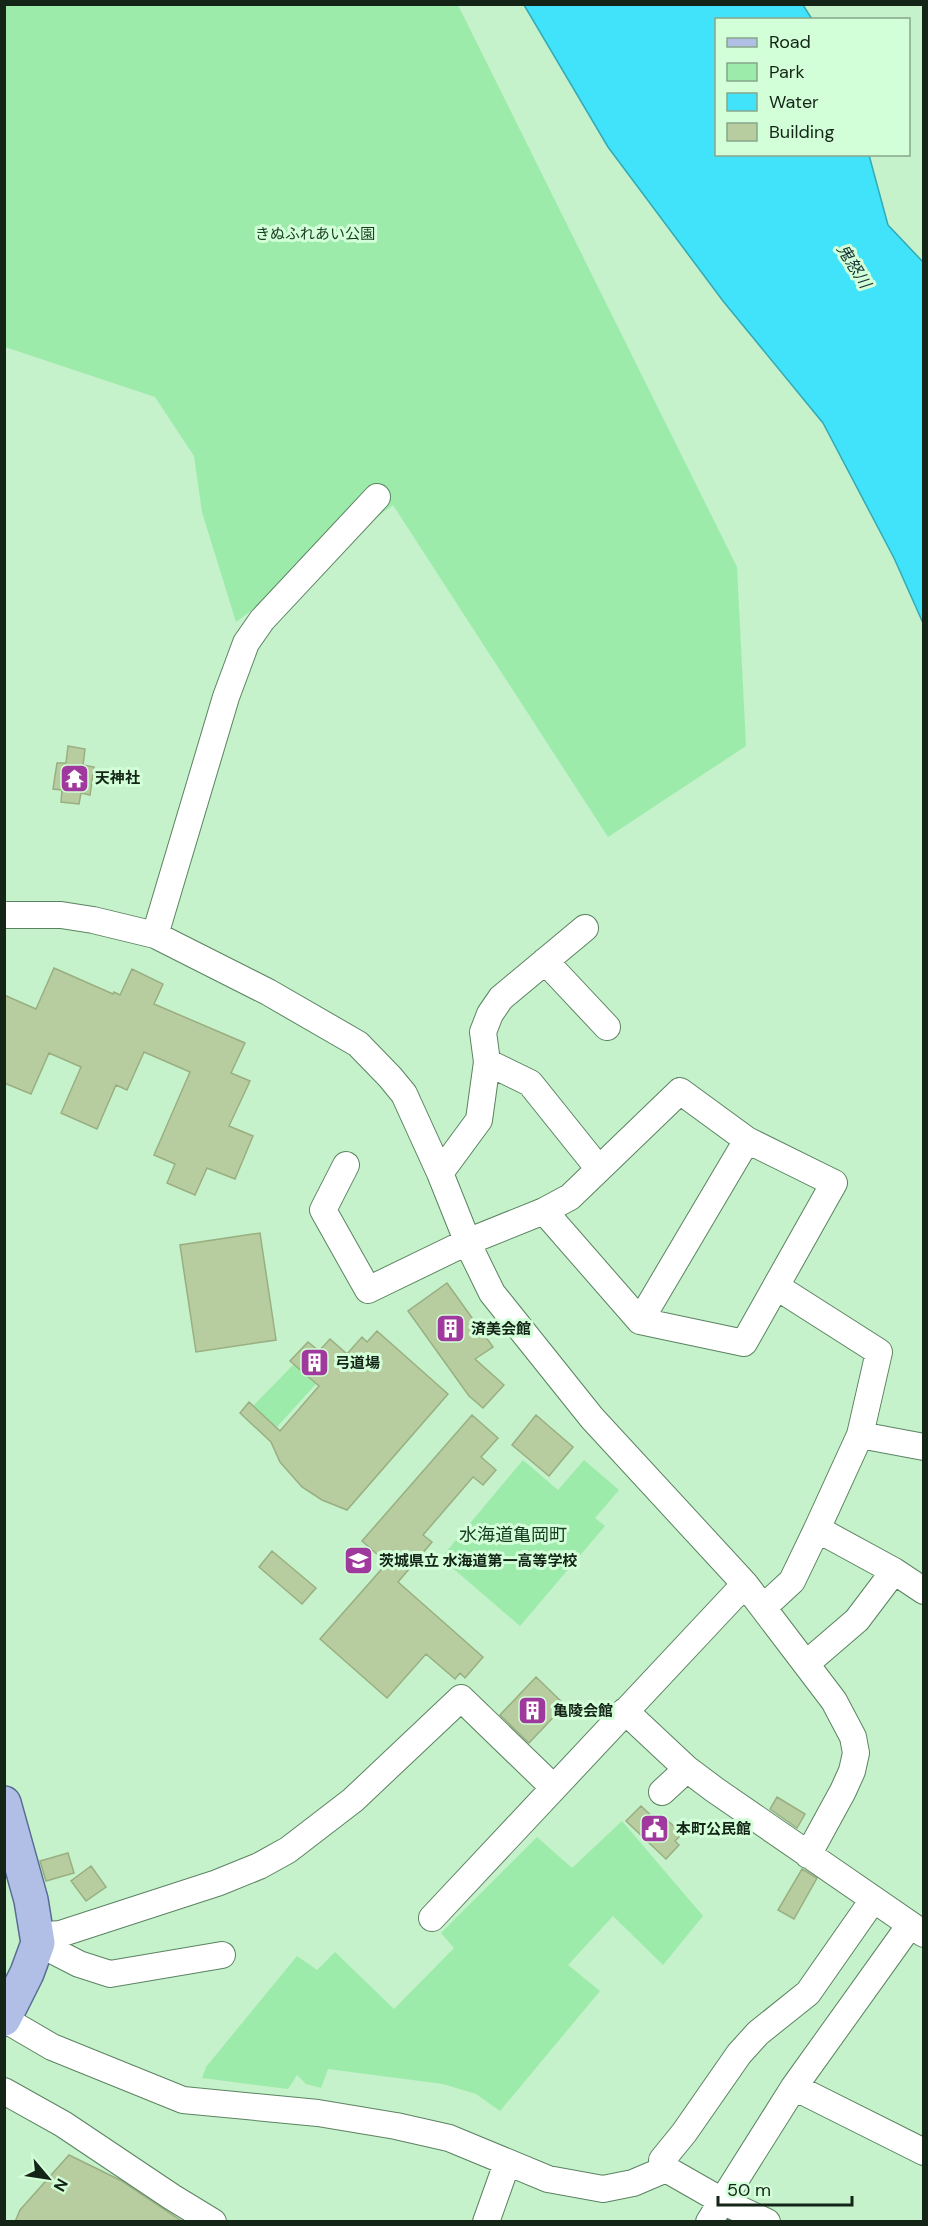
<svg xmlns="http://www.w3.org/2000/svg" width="928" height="2226" font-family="'DM Sans','Noto Sans JP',sans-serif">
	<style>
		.green { fill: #9cebaa }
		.water { fill: #40e3f9; stroke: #33aab5; stroke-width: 1.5 }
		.building { fill: #b7cd9f; stroke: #99af81; stroke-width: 1.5 }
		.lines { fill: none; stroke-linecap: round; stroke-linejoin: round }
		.minor-casing { stroke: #5b8361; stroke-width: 28 }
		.major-casing { stroke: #586d94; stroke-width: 36 }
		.minor { stroke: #fff; stroke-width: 26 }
		.major { stroke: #b1bfe7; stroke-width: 33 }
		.labels { text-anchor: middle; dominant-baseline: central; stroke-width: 6; stroke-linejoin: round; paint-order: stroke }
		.park-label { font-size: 15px; fill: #193d21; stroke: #d2fed8 }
		.poi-label { font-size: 15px; font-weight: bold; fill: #142517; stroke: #d2fed8; text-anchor: start }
		.water-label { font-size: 16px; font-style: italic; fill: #183136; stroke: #d2fed8 }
		.quarter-label { font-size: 18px; fill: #173e20; stroke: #d2fed8 }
	</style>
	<rect width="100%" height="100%" fill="#c5f1cb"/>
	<!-- green -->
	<path class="green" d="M5 5H458L737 567 746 746 608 837 393 505 236 622 202 512 194 456 155 397 5 347Z
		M294 1364 316 1384 276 1428 253 1406Z
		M523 1460 558 1490 584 1460 619 1490 595 1518 605 1526 520 1626 441 1558Z
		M622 1821 703 1916 663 1965 613 1916 568 1965 600 1991 500 2111 476 2094 443 2084 328 2069 321 2088 306 2084 297 2075 288 2089 202 2078 206 2067 297 1956 317 1970 335 1952 394 2009 454 1948 441 1933 537 1837 572 1868Z"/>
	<!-- water -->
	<path class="water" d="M524 5H803L812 19 716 20V154L869 155 888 225 923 262V623L894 558 823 423 723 301 608 147Z"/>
	<!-- building -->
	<path class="building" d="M68 746 85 749 83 765 94 767 90 795 81 793 79 804 61 802 62 790 53 789 57 763H66Z
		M54 968 113 994 114 992 120 995 132 969 163 984 154 1004 245 1043 231 1073 250 1081 229 1126 253 1136 235 1179 207 1168 195 1195 167 1183 175 1164 154 1155 190 1072 144 1052 127 1090 116 1085 97 1129 61 1113 81 1067 49 1053 31 1094 4 1083V995L36 1009Z
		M260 1233 276 1340 196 1352 180 1245Z
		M447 1283 493 1347 475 1359 504 1385 483 1408 469 1396 408 1311Z
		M377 1331 448 1394 347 1510 322 1500 302 1487 280 1462 271 1442 240 1413 249 1402 280 1431 319 1386 290 1361 308 1342 319 1351 330 1339 347 1354 362 1337 367 1342Z
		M472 1415 498 1438 481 1457 496 1470 483 1485 473 1477 423 1535 432 1542 398 1582 483 1657 465 1678 460 1673 455 1679 426 1654 387 1698 320 1639 387 1563 362 1541Z
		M536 1415 573 1447 549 1476 512 1445Z
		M272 1551 316 1588 302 1604 259 1567Z
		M536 1677 565 1705 529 1743 500 1715Z
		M777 1797 805 1814 797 1828 770 1809Z
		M641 1806 660 1824 665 1818 682 1834 675 1841 679 1845 666 1859 626 1821Z
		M68 1853 74 1873 46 1881 40 1861Z
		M91 1866 106 1887 86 1901 71 1881Z
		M802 1869 817 1878 794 1919 778 1910Z
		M69 2155 120 2180 183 2222H15L20 2210Z"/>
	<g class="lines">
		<defs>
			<path id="minor" d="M4 915H61L93 920 155 935 268 992 358 1044 390 1077 404 1094 440 1173 470 1248 492 1293 592 1418 745 1584 834 1701 853 1737 856 1753 852 1771 843 1791 808 1855
				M155 935 226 697 246 643 262 620 377 497
				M545 961 607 1027
				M487 1062 530 1083 599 1169
				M346 1165 323 1210 368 1290 467 1242 544 1211 570 1197 680 1091 747 1140 834 1183 744 1343 640 1321 544 1211
				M440 1173 479 1120 487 1062 483 1032 490 1014 501 998 585 928
				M777 1287 879 1352 860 1435 817 1529 894 1571 924 1591
				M640 1321 747 1140
				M860 1435 924 1447
				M764 1607 792 1581 817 1529
				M807 1663 857 1620 894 1571
				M625 1711 687 1769 715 1790 924 1934
				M662 1792 687 1769
				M432 1918 745 1584
				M37 1936 60 1934 217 1883 259 1866 288 1850 353 1800 461 1698 553 1787
				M38 1943 79 1964 110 1974 222 1955
				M4 2019 52 2047 183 2100 318 2113 396 2126 449 2138 548 2179 603 2189 633 2183 666 2169 722 2201 767 2222
				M794 2087 924 2152
				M4 2091 63 2124 172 2197 213 2222
				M662 2160 684 2133 739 2054 758 2033 808 1993 873 1900
				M486 2222 507 2163
				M709 2222 794 2087 910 1925"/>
			<path id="major" d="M4 1803 31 1900 38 1943 27 1973 4 2019"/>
		</defs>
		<!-- minor casing -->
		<use href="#minor" class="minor-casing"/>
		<!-- major casing -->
		<use href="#major" class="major-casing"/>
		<!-- minor -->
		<use href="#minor" class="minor"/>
		<!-- major -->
		<use href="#major" class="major"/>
	</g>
	<!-- icons -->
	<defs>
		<symbol id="temple-square" viewBox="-11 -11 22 22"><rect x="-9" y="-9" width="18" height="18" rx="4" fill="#a0399d" stroke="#d2fed8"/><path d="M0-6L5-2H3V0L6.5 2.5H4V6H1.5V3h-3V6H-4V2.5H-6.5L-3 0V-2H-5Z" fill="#fff"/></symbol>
		<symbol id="building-square" viewBox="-11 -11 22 22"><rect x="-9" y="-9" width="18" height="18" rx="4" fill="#a0399d" stroke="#d2fed8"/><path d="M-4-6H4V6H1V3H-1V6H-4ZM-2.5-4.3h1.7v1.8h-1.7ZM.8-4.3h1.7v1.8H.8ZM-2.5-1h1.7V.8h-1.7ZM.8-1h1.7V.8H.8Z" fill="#fff"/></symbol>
		<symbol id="school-square" viewBox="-11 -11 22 22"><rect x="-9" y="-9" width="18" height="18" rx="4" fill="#a0399d" stroke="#d2fed8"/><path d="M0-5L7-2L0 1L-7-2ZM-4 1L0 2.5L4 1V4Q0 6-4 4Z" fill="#fff"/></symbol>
		<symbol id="civic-square" viewBox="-11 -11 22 22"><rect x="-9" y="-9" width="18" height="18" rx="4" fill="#a0399d" stroke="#d2fed8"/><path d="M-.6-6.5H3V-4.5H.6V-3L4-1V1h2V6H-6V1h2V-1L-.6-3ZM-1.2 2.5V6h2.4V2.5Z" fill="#fff"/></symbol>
	</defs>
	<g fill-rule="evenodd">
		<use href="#temple-square" x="58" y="762" width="33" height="33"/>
		<use href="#building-square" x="434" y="1312" width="33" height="33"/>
		<use href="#building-square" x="298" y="1346" width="33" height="33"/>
		<use href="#school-square" x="342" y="1544" width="33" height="33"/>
		<use href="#building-square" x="516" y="1694" width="33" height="33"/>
		<use href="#civic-square" x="638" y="1812" width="33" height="33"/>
	</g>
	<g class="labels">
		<!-- park labels -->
		<g class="park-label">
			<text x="315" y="234">きぬふれあい公園</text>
		</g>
		<!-- poi labels -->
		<g class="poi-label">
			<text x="95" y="778">天神社</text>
			<text x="471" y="1329">済美会館</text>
			<text x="335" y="1363">弓道場</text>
			<text x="379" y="1561">茨城県立 水海道第一高等学校</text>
			<text x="553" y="1711">亀陵会館</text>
			<text x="676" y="1829">本町公民館</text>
		</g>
		<!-- water labels -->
		<g class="water-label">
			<text transform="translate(854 266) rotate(58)">鬼怒川</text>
		</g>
		<!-- quarter labels -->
		<g class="quarter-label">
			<text x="513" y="1535">水海道亀岡町</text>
		</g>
	</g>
	<!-- border -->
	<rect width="928" height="2226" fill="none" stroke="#142517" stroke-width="12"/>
	<!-- legend -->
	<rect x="715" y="18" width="195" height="138" fill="#d2fed8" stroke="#86a78b" stroke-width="1.5"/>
	<rect x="727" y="38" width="30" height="9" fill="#b1bfe7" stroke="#86a78b" stroke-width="1.5"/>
	<text x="769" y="48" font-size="18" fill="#142517">Road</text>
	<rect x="727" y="63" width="30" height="18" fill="#9cebaa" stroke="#86a78b" stroke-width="1.5"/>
	<text x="769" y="78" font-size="18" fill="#142517">Park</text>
	<rect x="727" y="93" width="30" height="18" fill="#40e3f9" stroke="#86a78b" stroke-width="1.5"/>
	<text x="769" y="108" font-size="18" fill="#142517">Water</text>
	<rect x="727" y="123" width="30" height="18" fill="#b7cd9f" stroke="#86a78b" stroke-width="1.5"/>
	<text x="769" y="138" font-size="18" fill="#142517">Building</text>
	<!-- north arrow -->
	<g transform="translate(48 2178) rotate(119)" stroke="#d2fed8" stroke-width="4.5" paint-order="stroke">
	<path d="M0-4.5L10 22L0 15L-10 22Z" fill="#142517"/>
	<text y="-9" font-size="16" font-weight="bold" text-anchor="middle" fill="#142517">N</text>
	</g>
	<!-- scale -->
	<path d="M718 2196v9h134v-9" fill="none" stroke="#142517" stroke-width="3"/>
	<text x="727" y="2196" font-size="18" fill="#142517" stroke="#d2fed8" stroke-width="4.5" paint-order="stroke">50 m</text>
</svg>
